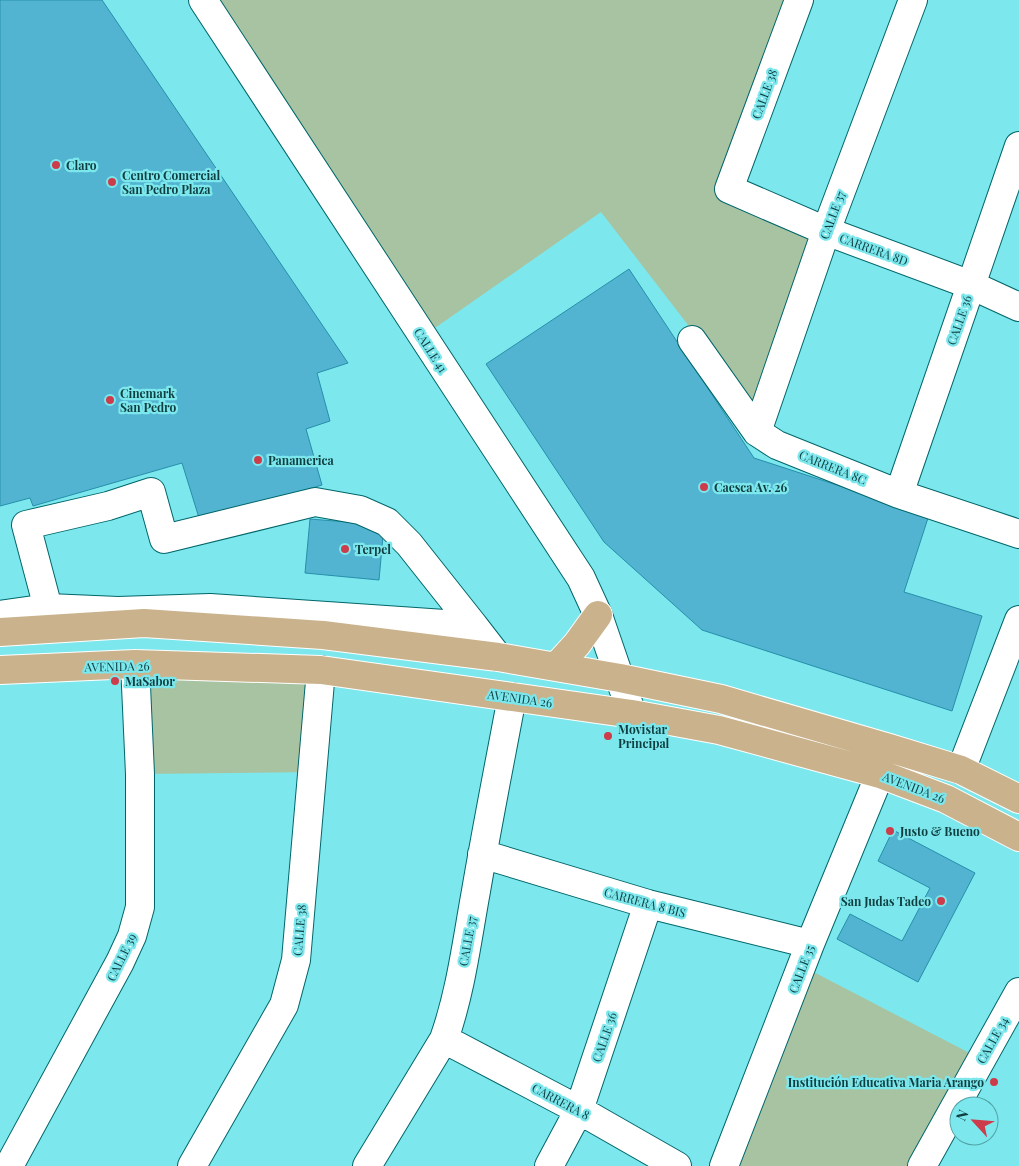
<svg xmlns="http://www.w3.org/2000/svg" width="1019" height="1166" font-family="'Playfair Display',serif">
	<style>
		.green { fill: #a8c3a2 }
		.building { fill: #52b4d0; stroke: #268fab }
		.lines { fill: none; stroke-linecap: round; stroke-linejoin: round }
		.minor-casing { stroke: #00666a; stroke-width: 30 }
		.major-casing { stroke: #fff; stroke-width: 30 }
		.minor { stroke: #fff; stroke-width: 28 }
		.major { stroke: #cab38c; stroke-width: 28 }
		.poi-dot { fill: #cc3c4a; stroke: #7ce7ec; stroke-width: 2 }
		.labels { text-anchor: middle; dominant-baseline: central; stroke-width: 4.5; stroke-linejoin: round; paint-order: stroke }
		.street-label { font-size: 12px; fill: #0e3e40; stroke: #7ce7ec }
		.poi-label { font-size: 12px; font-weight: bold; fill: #0e3e40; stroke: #7ce7ec; text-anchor: start }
	</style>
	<rect width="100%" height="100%" fill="#7ce7ec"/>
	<!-- green -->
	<path class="green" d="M214 0H799L729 189 826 231 757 418 695 334 601 212 422 337Z
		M135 664 321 670 312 772 140 774Z
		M802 966 981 1059 922 1166H724Z"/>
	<!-- building -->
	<path class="building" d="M0 0H102L348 363 317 373 330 421 306 429 322 485 200 521 182 463 33 506 30 498 0 506Z
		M629 269 754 458 929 515 904 592 982 616 952 711 702 630 604 542 486 364Z
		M310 519 384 525 379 580 305 573Z
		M893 830 975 873 918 982 837 939 850 914 902 941 930 888 878 861Z"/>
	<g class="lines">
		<defs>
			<path id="minor" d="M203 0 581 578 598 615 632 714
				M799 0 729 189 826 231 971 285 1019 307
				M692 340 757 432 777 445 899 494 1019 534
				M757 432 826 231 913 0
				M899 494 1019 146
				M0 615 48 608
				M474 626 409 544 387 522 360 510 315 502 164 539 151 492 108 506 26 525 48 608 118 611 210 608 474 626 498 657
				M961 770 1019 620
				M482 854 648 904 810 944
				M444 1039 579 1110 677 1166
				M9 1166 120 962 132 936 140 907V774L135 664
				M192 1166 284 1005 296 960 321 670
				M367 1166 444 1039C461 991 467 940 476 891 487 826 500 761 512 697
				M549 1166 579 1110 648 904
				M724 1166 810 944 880 774
				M922 1166 1019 992"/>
			<path id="major" d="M0 632 144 623 323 635 498 657 620 678 721 699 889 748 961 770 1019 799
				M556 667 577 644 598 615
				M0 670 135 664 321 670 632 714 719 730 880 774 946 799 1019 837"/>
		</defs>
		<!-- minor casing -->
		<use href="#minor" class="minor-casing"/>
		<!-- major casing -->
		<use href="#major" class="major-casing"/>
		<!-- minor -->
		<use href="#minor" class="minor"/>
		<!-- major -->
		<use href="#major" class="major"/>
	</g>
	<!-- markers -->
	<g class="poi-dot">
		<circle cx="56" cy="165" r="5"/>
		<circle cx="112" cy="182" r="5"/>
		<circle cx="110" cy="400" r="5"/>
		<circle cx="258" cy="460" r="5"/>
		<circle cx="704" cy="487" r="5"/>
		<circle cx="345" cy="549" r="5"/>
		<circle cx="115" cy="681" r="5"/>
		<circle cx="608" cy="736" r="5"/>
		<circle cx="890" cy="831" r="5"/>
		<circle cx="941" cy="901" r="5"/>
		<circle cx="994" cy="1082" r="5"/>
	</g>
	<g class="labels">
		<!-- street labels -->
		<g class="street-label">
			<text transform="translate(764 94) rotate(-70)">CALLE 38</text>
			<text transform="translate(832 215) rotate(-70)">CALLE 37</text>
			<text transform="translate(874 249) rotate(20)">CARRERA 8D</text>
			<text transform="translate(959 320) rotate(-71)">CALLE 36</text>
			<text transform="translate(431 350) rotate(57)">CALLE 41</text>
			<text transform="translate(833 467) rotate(22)">CARRERA 8C</text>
			<text transform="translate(117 666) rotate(-1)">AVENIDA 26</text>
			<text transform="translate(520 698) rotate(8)">AVENIDA 26</text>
			<text transform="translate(914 787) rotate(21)">AVENIDA 26</text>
			<text transform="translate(645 902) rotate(15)">CARRERA 8 BIS</text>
			<text transform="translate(299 930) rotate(-85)">CALLE 38</text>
			<text transform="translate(467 941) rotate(-80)">CALLE 37</text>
			<text transform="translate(121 957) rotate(-64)">CALLE 39</text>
			<text transform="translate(801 969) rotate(-69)">CALLE 35</text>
			<text transform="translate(604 1037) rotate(-71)">CALLE 36</text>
			<text transform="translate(992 1040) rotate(-61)">CALLE 34</text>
			<text transform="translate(561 1101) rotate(28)">CARRERA 8</text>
		</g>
		<!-- poi labels -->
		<g class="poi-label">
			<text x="66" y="165">Claro</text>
			<text x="122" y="175">Centro Comercial<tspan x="122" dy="14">San Pedro Plaza</tspan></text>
			<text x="120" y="393">Cinemark<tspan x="120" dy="14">San Pedro</tspan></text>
			<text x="268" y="460">Panamerica</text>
			<text x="714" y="487">Caesca Av. 26</text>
			<text x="355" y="549">Terpel</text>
			<text x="125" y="681">MaSabor</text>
			<text x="618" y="729">Movistar<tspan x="618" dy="14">Principal</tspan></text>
			<text x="900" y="831">Justo &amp; Bueno</text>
			<text x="931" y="901" text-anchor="end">San Judas Tadeo</text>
			<text x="984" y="1082" text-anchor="end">Institución Educativa Maria Arango</text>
		</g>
	</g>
	<!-- north arrow -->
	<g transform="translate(974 1121) rotate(296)"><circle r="24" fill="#7ce7ec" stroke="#50a3a7"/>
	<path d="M0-4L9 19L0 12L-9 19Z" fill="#cc3c4a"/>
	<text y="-8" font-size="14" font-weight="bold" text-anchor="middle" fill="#0e3e40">N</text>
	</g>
</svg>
